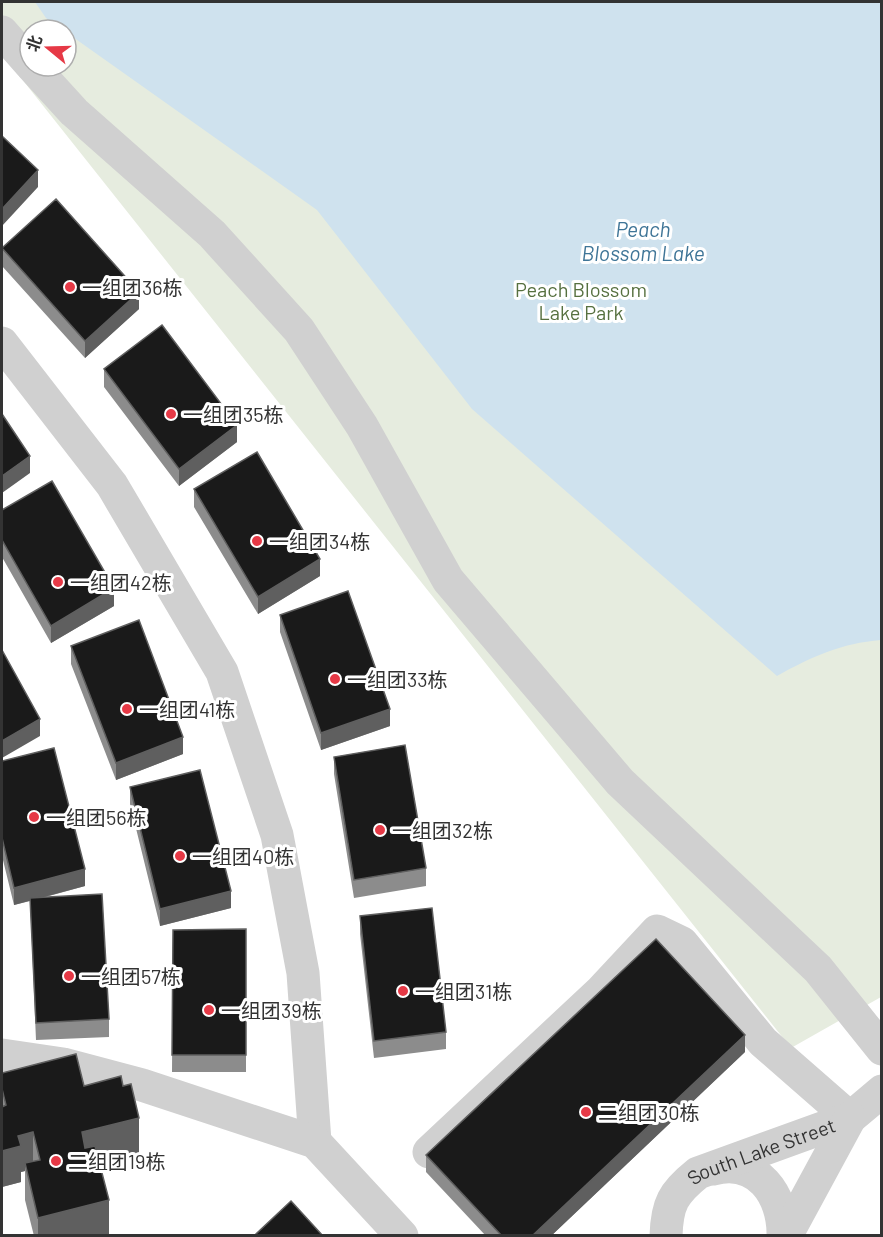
<svg xmlns="http://www.w3.org/2000/svg" width="883" height="1237" font-family="Barlow,'Noto Sans SC',sans-serif">
	<style>
		.green { fill: #e6ecdf; fill-rule: evenodd }
		.water { fill: #cfe2ee }
		.lines { fill: none; stroke-linecap: round; stroke-linejoin: round }
		.minor { stroke: #d0d0d0; stroke-width: 33 }
		.wall { fill: #8c8c8c }
		.shaded-wall { fill: #5f5f5f }
		.building { fill: #1a1a1a; stroke: #5f5f5f; stroke-width: 1.5 }
		.poi-dot { fill: #e63946; stroke: #fff; stroke-width: 2 }
		.labels { text-anchor: middle; dominant-baseline: central; stroke-width: 6; stroke-linejoin: round; paint-order: stroke }
		.poi-label { font-size: 20px; fill: #333; stroke: #fff; text-anchor: start }
		.park-label { font-size: 20px; fill: #56703f; stroke: #fff }
		.street-label { font-size: 20px; fill: #333; stroke: #fff }
		.water-label { font-size: 21px; font-style: italic; fill: #3f7597; stroke: #fff }
	</style>
	<rect width="100%" height="100%" fill="#fff"/>
	<!-- green -->
	<path class="green" d="M2 2H881V997L791 1048 2 54ZM30 30H66V66H30Z"/>
	<!-- water -->
	<path class="water" d="M35 2H881V640C842 643 811 657 777 676L472 409 317 210 46 18Z"/>
	<g class="lines">
		<!-- minor -->
		<g class="minor">
			<path d="M2 32 30 64"/>
			<path d="M32 66 74 112 212 234 299 330 362 426 448 580 620 782 818 969 882 1049"/>
			<path d="M2 343 112 485 222 672 277 835 303 973 315 1142"/>
			<path d="M2 1055 63 1064 142 1085 315 1142 402 1236"/>
			<path d="M429 1152 601 991 657 931 682 943 763 1042 850 1118"/>
			<path d="M713 1169C757 1157 784 1195 783 1236"/>
			<path id="s1" d="M666 1236C667 1204 673 1193 698 1173L850 1118 882 1091"/>
			<path d="M786 1236 850 1118"/>
		</g>
	</g>
	<!-- wall -->
	<path class="wall" d="M2 248 139 309 85 358 2 266Z
		M104 369 237 442 179 486 104 387Z
		M194 489 320 576 258 614 194 507Z
		M2 510 114 606 51 643 2 557Z
		M280 615 390 726 321 750 280 632Z
		M71 646 183 754 116 780 71 664Z
		M334 757 426 868V886L354 898 334 774Z
		M2 761 85 886 42 898 109 1019V1037L36 1040 30 901 14 905 2 856Z
		M130 787 231 908 160 926 130 804Z
		M360 916 446 1032V1049L374 1058 360 934Z
		M246 929V1072H172L173 930Z
		M745 1052 551 1236H486L426 1172V1155Z
		M2 1073 84 1086 139 1154 100 1164 109 1236H34L25 1200V1171L21 1172V1182L2 1187Z"/>
	<!-- shaded-wall -->
	<path class="shaded-wall" d="M38 170V187L2 226V209Z
		M139 292V309L85 358V341Z
		M237 425V442L179 486V469Z
		M30 456V473L2 493V476Z
		M320 559V576L258 614V597Z
		M114 588V606L51 643V626Z
		M390 709V726L321 750V733Z
		M40 719V736L2 758V741Z
		M183 737V754L116 780V763Z
		M85 869V886L14 905V888Z
		M231 891V908L160 926V909Z
		M745 1035V1052L551 1236H532Z
		M139 1118V1154L82 1169V1132Z
		M33 1132V1169L25 1163V1171L21 1172V1182L2 1187V1151L18 1136Z
		M109 1200V1236H38V1218Z"/>
	<!-- building -->
	<path class="building" d="M2 136 38 170 2 209Z
		M56 199 139 292 85 341 2 248Z
		M162 325 237 425 179 469 104 369Z
		M2 414 30 456 2 476Z
		M257 452 320 559 258 597 194 489Z
		M52 481 114 588 51 626 2 540V510Z
		M348 591 390 709 321 733 280 615Z
		M139 620 183 737 116 763 71 646Z
		M2 650 40 719 2 741Z
		M405 745 426 868 354 880 334 757Z
		M54 748 85 869 14 888 2 838V761Z
		M200 770 231 891 160 909 130 787Z
		M102 894 109 1019 36 1023 30 898Z
		M432 908 446 1032 374 1041 360 916Z
		M246 929V1055H172L173 930Z
		M656 939 745 1035 532 1236H502L426 1155Z
		M76 1054 84 1086 121 1076 123 1086 131 1084 139 1118 82 1132 85 1148 95 1146 109 1200 38 1218 25 1163 40 1160 33 1132 18 1136 21 1146 2 1151V1107L6 1105 2 1089V1073Z
		M291 1201 323 1236H257L256 1234Z"/>
	<!-- markers -->
	<g class="poi-dot">
		<circle cx="70" cy="287" r="6"/>
		<circle cx="171" cy="414" r="6"/>
		<circle cx="257" cy="541" r="6"/>
		<circle cx="58" cy="582" r="6"/>
		<circle cx="335" cy="679" r="6"/>
		<circle cx="127" cy="709" r="6"/>
		<circle cx="34" cy="817" r="6"/>
		<circle cx="380" cy="830" r="6"/>
		<circle cx="180" cy="856" r="6"/>
		<circle cx="69" cy="976" r="6"/>
		<circle cx="403" cy="991" r="6"/>
		<circle cx="209" cy="1010" r="6"/>
		<circle cx="586" cy="1112" r="6"/>
		<circle cx="56" cy="1161" r="6"/>
	</g>
	<g class="labels">
		<!-- poi labels -->
		<g class="poi-label">
			<text x="82" y="287">一组团36栋</text>
			<text x="183" y="414">一组团35栋</text>
			<text x="269" y="541">一组团34栋</text>
			<text x="70" y="582">一组团42栋</text>
			<text x="347" y="679">一组团33栋</text>
			<text x="139" y="709">一组团41栋</text>
			<text x="46" y="817">一组团56栋</text>
			<text x="392" y="830">一组团32栋</text>
			<text x="192" y="856">一组团40栋</text>
			<text x="81" y="976">一组团57栋</text>
			<text x="415" y="991">一组团31栋</text>
			<text x="221" y="1010">一组团39栋</text>
			<text x="598" y="1112">二组团30栋</text>
			<text x="68" y="1161">二组团19栋</text>
		</g>
		<!-- park labels -->
		<g class="park-label">
			<text x="581" y="289">Peach Blossom<tspan x="581" dy="23">Lake Park</tspan></text>
		</g>
		<!-- street labels -->
		<g class="street-label">
			<text stroke="none"><textPath href="#s1" startOffset="141">South Lake Street</textPath></text>
		</g>
		<!-- water labels -->
		<g class="water-label">
			<text x="643" y="228">Peach<tspan x="643" dy="24">Blossom Lake</tspan></text>
		</g>
	</g>
	<!-- border -->
	<rect width="883" height="1237" fill="none" stroke="#333333" stroke-width="6"/>
	<!-- north arrow -->
	<g transform="translate(48 48) rotate(289)"><circle r="28" fill="#ffffff" stroke="#adadad" stroke-width="1.5"/>
	<path d="M0-4.5L10 22L0 15L-10 22Z" fill="#e63946"/>
	<text y="-9" font-size="16" font-weight="bold" text-anchor="middle" fill="#333333">北</text>
	</g>
</svg>
